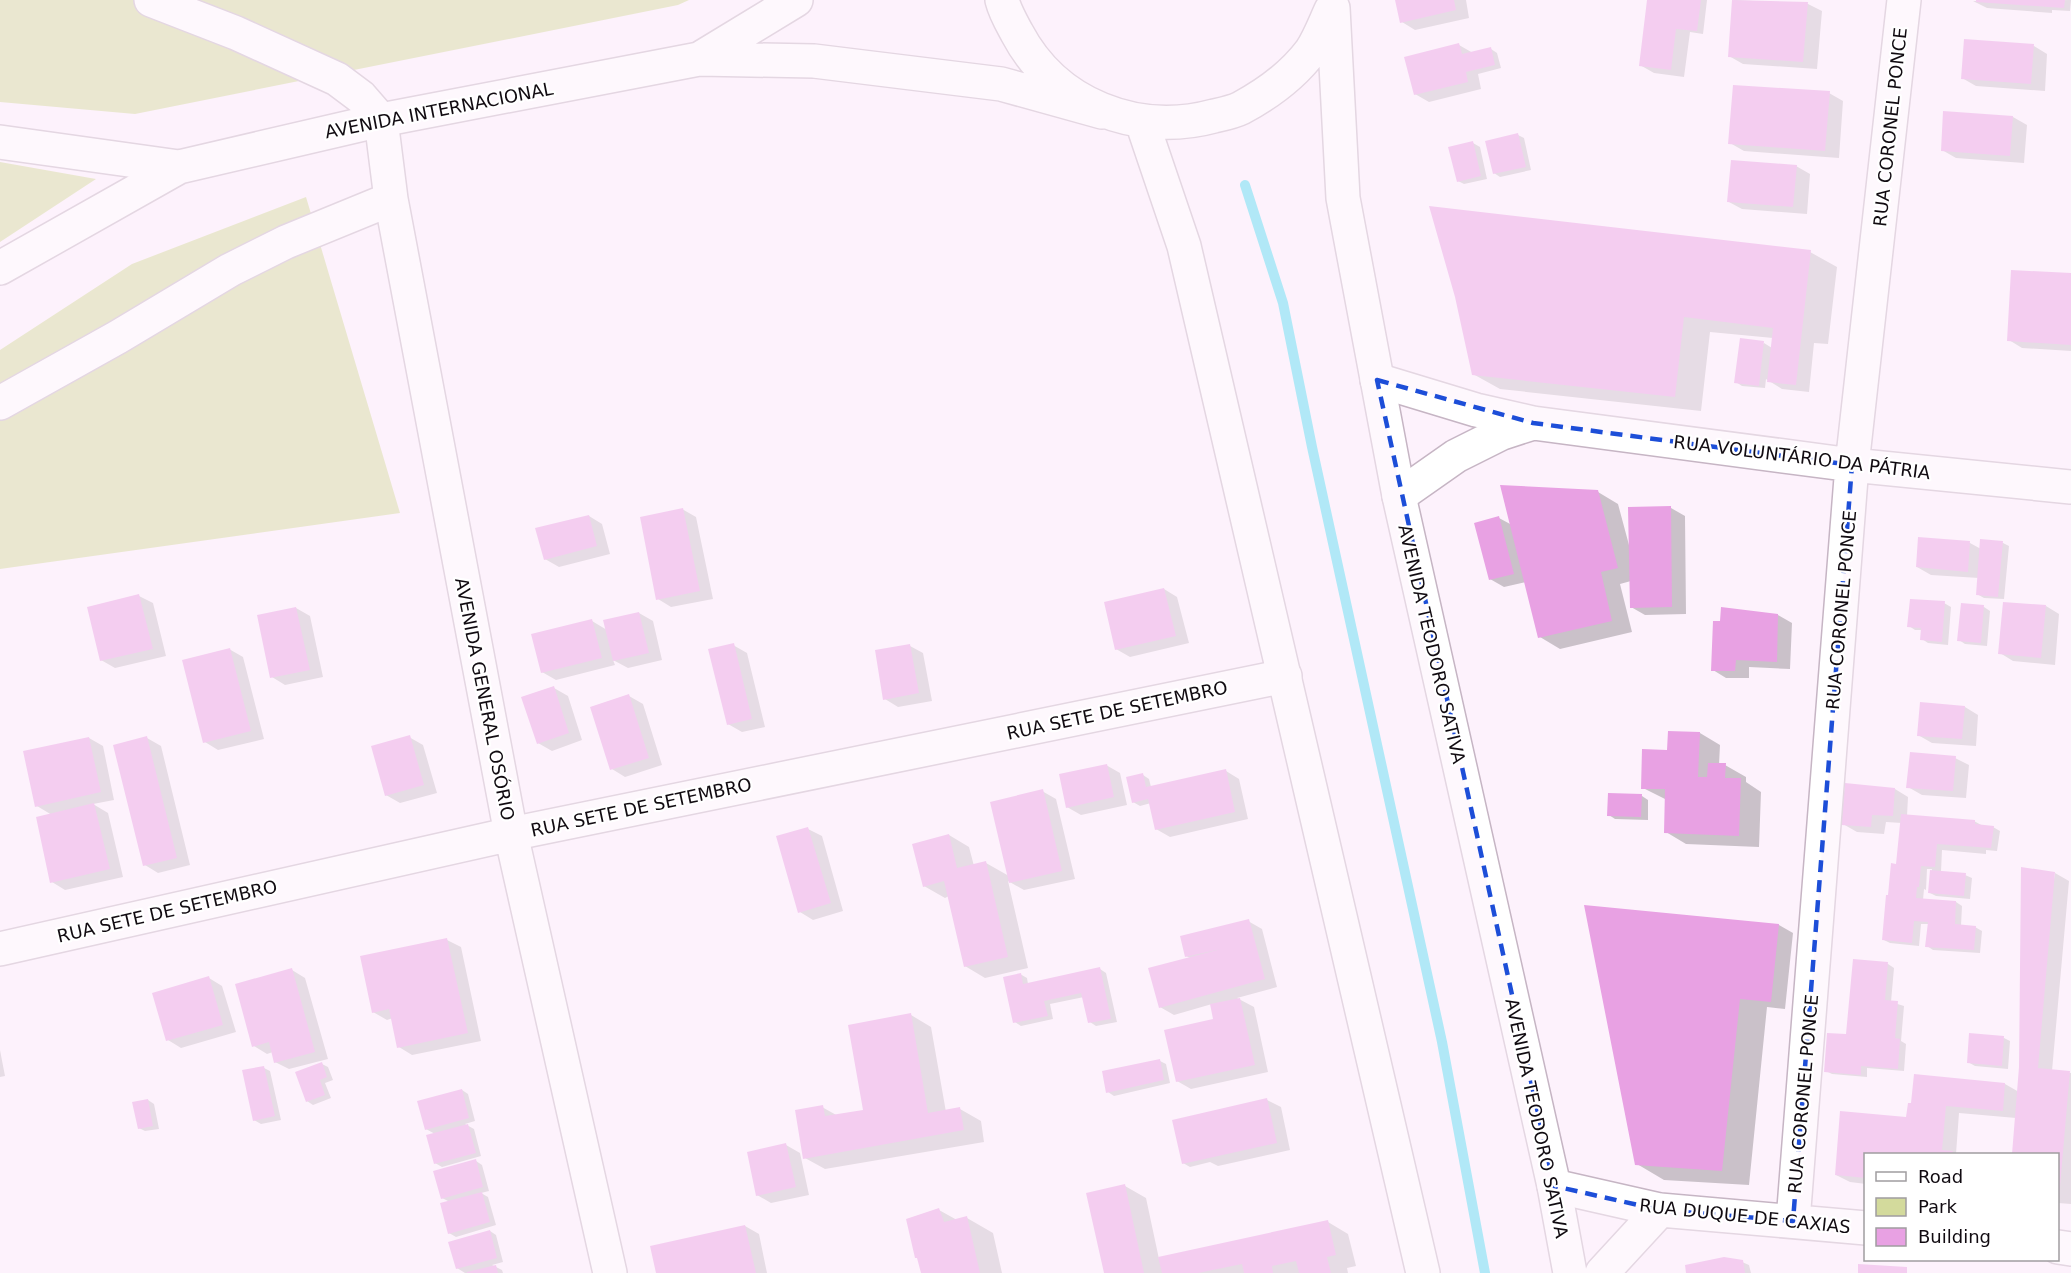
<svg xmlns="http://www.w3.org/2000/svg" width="2071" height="1273" font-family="'DejaVu Sans',sans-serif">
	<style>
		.green { fill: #d3da9c }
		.shadow { fill: #0003 }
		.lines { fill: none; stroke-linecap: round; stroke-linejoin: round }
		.stream { stroke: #54dcf1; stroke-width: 10 }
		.building { fill: #e8a1e3 }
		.minor-casing { stroke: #c6b5c4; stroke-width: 36 }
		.major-casing { stroke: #c6b5c4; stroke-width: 36 }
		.minor { stroke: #fff; stroke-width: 33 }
		.major { stroke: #fff; stroke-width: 33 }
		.marked { fill: none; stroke: #1d4ed8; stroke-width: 4.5; stroke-dasharray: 12 8; stroke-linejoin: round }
		.labels { text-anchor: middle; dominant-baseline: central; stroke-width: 4.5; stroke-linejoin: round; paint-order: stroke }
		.street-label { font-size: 18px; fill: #110b11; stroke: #fff }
	</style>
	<rect width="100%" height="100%" fill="#fdf2fc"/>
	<!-- green -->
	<path class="green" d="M0 0H689L678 5 135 114 0 102Z
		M0 162 96 179 0 242Z
		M306 197 400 513 0 569V350L132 264Z"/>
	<!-- shadow -->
	<path class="shadow" d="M1397 0H1466L1469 18 1415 30 1402 22Z
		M1648 0H1707L1703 34 1690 32 1684 77 1654 73 1640 65Z
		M1734 0 1808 4 1822 11 1817 69 1743 64 1729 56Z
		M2071 0 2070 11 2052 10V13L1987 8 1973 1Z
		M1459 45 1473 53 1491 49 1497 53 1501 68 1478 74 1481 89 1429 102 1415 94Z
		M2034 46 2047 54 2045 91 1976 86 1962 78Z
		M1829 93 1843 101 1839 158 1744 151 1730 143Z
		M1945 112 2013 117 2027 125 2024 163 1956 158 1942 150Z
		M1518 135 1524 138 1531 170 1500 177 1494 173Z
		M1473 143 1480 147 1487 179 1464 184 1458 181Z
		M1796 166 1810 174 1807 214 1742 209 1729 202Z
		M1810 252 1837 267 1828 344 1814 343 1809 392 1782 389 1766 379 1765 388 1742 386 1736 382 1764 343 1772 348 1773 338 1710 332 1701 411 1500 389 1473 374Z
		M2071 275V351L2022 348 2009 340Z
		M1598 492 1618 504 1629 545 1671 508 1685 516 1686 614 1645 615 1631 607V581L1620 584 1632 632 1560 649 1540 637 1526 582 1504 587 1490 579 1499 518 1512 525Z
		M682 509 696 517 713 599 671 607 658 599Z
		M589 516 602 524 610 554 559 567 545 559Z
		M1920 539 1970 543 1981 549 1982 541 2003 543 2009 546 2004 599 1984 598 1977 594 1979 578 1931 575 1917 567Z
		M1164 589 1177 597 1189 643 1130 657 1116 649Z
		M139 596 153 603 166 656 115 668 101 660Z
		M1944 603 1951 607 1948 645 1928 643 1922 639V630H1915L1909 626Z
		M1962 605 1984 607 1990 611 1987 646 1965 644 1959 640Z
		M2046 606 2059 614 2055 665 2013 661 2000 653Z
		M296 608 310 616 323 677 285 685 272 677Z
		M639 613 653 621 662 660 628 668 613 660 615 665 556 680 542 672 592 621 607 630Z
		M1778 615 1792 623 1790 669 1749 667V678H1726L1713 670Z
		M733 645 747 653 765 727 742 732 728 724Z
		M910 646 923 653 932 701 898 707 885 699Z
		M229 649 243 657 264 739 218 750 205 742Z
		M554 688 568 696 582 740 552 751 538 743Z
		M629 696 643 704 662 765 625 777 612 769Z
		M1965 707 1978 715 1976 746 1932 743 1918 735Z
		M1700 733 1720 745 1719 765H1725L1746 777V782L1761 792 1759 847 1686 844 1666 832 1667 800 1643 788 1669 752Z
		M409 737 423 745 437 793 400 803 386 795Z
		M89 738 103 746 114 800 93 804 108 813 123 877 65 890 52 882V815L37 806Z
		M147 738 161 746 190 865 158 873 145 865Z
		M1955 758 1969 765 1966 798 1922 795 1908 787Z
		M1106 765 1120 773 1127 805 1081 815 1067 807Z
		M1226 771 1239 779 1248 819 1170 837 1156 829 1151 803 1140 806 1133 802 1143 775 1149 779 1151 787Z
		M1895 789 1908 797 1907 816 1974 821 1983 826 1993 827 2000 831 1997 851 1986 850V854L1942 850 1941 872 1965 875 1972 878 1970 899 1936 896 1930 893 1932 869H1927L1926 890 1924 889 1923 900 1956 902 1962 906 1961 926 1975 927 1982 931 1980 953 1933 950 1927 946 1929 924H1921L1919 946 1890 943 1884 940 1897 865 1902 823 1886 822 1884 834 1857 832 1843 824Z
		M1042 791 1056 799 1075 879 1024 890 1008 881 1028 968 985 978 965 966 949 896 945 898 924 886 949 835 969 847 974 866 986 863 1009 876Z
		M1610 795 1642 796 1648 800V820L1615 819 1609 815Z
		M808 829 822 836 843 911 813 920 800 912Z
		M2055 873 2069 881 2052 1071 2071 1073V1204L2058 1203V1154H2013L2016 1118 1959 1113 1956 1154H1866V1184L1850 1182 1836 1175 1908 1118 1913 1105 1915 1076 2005 1084 2019 1092Z
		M1248 921 1262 929 1277 987 1237 998 1254 1007 1268 1072 1191 1089 1177 1081 1215 1020 1212 1004 1174 1015 1160 1007 1190 958 1186 956Z
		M1748 923 1779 925 1793 933 1785 1009 1767 1007 1749 1185 1664 1180 1637 1164Z
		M447 940 461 947 481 1041 412 1055 399 1047 393 1018 387 1020 373 1012Z
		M1854 960 1888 964 1894 968 1891 1002 1904 1006 1901 1041 1906 1044 1904 1071 1867 1068V1077L1832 1074 1826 1071 1847 1036Z
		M1100 969 1106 973 1117 1022 1096 1026 1090 1022 1084 997 1050 1004 1053 1019 1021 1026 1015 1022 1020 974 1027 978 1028 984Z
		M292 970 305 978 328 1059 289 1069 275 1062 273 1052 267 1054 254 1046Z
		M209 978 222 986 236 1032 181 1048 168 1040Z
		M911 1015 931 1027 946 1112 960 1109 981 1121 984 1142 825 1169 805 1158 822 1107 838 1116 865 1111Z
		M2004 1038 2010 1041 2008 1069 1975 1066 1968 1062Z
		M0 1050 5 1076 0 1077Z
		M1160 1061 1166 1064 1170 1083 1114 1096 1108 1092Z
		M322 1064 328 1067 333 1080 325 1083 331 1098 313 1105 307 1101Z
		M264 1068 270 1071 281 1120 261 1124 254 1120Z
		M462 1090 468 1094 475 1121 465 1124 474 1129 481 1156 442 1167 435 1163V1134L426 1129Z
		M148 1100 154 1104 159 1129 145 1131 139 1128Z
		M1267 1100 1281 1107 1290 1150 1218 1166 1210 1162 1190 1167 1183 1163Z
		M786 1145 800 1153 809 1195 771 1203 757 1195Z
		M476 1161 482 1165 489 1191 481 1193 488 1197 496 1225 456 1237 449 1233 450 1202 442 1198Z
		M1125 1186 1146 1198 1159 1259 1328 1222 1348 1234 1356 1266 1347 1268 1348 1273H1105Z
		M939 1210 957 1220 967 1218 993 1233 1002 1273H922Z
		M745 1226 759 1234 767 1273H657Z
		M490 1231 496 1235 503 1262 492 1265 502 1270 503 1273H465L457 1268Z
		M1742 1262 1749 1265 1751 1273H1688Z"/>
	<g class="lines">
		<!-- stream -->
		<path class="stream" d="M1245 185 1283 303 1312 447 1442 1042 1485 1273"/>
	</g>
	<!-- building -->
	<path class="building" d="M1395 0H1454L1456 10 1400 23Z
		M1647 0H1701L1697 31 1676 29 1671 70 1639 66Z
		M1732 0 1808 2 1803 62 1728 57Z
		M1976 0H2065L2064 8 1976 2Z
		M1964 39 2034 44 2031 84 1961 79Z
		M1459 43 1462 54 1491 47 1495 65 1466 72 1468 82 1414 95 1404 57Z
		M1733 85 1830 91 1825 151 1728 144Z
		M1943 111 2013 116 2010 156 1941 151Z
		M1518 133 1526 167 1493 174 1485 141Z
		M1473 141 1481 176 1457 182 1448 147Z
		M1731 160 1797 165 1793 207 1727 202Z
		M1429 206 1811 250 1796 385 1767 382 1773 328 1684 317 1675 397 1472 375 1455 297Z
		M2011 270 2071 273V345L2007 341Z
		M1740 338 1764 341 1759 386 1734 383Z
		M1500 485 1598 490 1618 568 1601 572 1612 621 1538 638Z
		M1671 506 1672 607 1630 608 1628 507Z
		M683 508 700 591 656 600 640 517Z
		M589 515 597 546 544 560 535 528Z
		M1499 516 1514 574 1489 580 1474 523Z
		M1918 537 1970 541 1968 572 1916 567Z
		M1980 539 2003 541 1998 597 1976 595Z
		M1164 588 1176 636 1115 650 1104 602Z
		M139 594 153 649 100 661 87 607Z
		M1910 599 1945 601 1942 642 1920 640 1921 628 1907 627Z
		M2003 602 2046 605 2041 658 1998 654Z
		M1961 603 1984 605 1981 643 1957 641Z
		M296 607 310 670 270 678 257 615Z
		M1721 607 1778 614 1777 662 1736 660 1735 671H1711L1713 621H1720Z
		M639 612 649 653 613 661 603 620Z
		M592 619 602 658 541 673 531 634Z
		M734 643 752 719 727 725 708 649Z
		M910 644 919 693 883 700 875 650Z
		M230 648 251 731 203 743 182 660Z
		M554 686 569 733 537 744 521 697Z
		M629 694 649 758 610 770 590 707Z
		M1920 702 1965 706 1962 739 1917 736Z
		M1668 731 1700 732 1698 777H1707L1708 763H1726L1725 778H1741L1739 836 1664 833 1665 789H1641L1642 749 1667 750Z
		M410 735 424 785 385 796 371 746Z
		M147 736 177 858 143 866 113 745Z
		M89 737 101 792 35 807 23 751Z
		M1910 752 1956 756 1953 791 1906 788Z
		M1107 764 1114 797 1066 808 1059 774Z
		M1226 769 1235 812 1155 830 1148 799 1132 803 1126 777 1143 773 1146 787Z
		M1845 783 1895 788 1893 816 1872 815 1871 827 1841 825Z
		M1043 789 1062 871 1009 883 990 802Z
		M1608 793 1642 794 1641 817 1607 816Z
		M94 803 110 869 50 883 36 817Z
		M1901 814 1975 820V824L1994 826 1991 848 1937 844 1935 867 1921 866 1919 887H1917L1916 898 1956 901 1955 924 1976 926 1974 950 1925 947 1928 922 1914 921 1912 943 1882 940 1886 895H1888L1891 863 1896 864Z
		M808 827 831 903 798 913 776 836Z
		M949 834 957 868 986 861 1008 957 964 967 944 881 923 887 912 844Z
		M2021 867 2055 872 2038 1068 2070 1071 2059 1198H2058V1154H2012L2019 1067Z
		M1930 870 1966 873 1964 896 1928 893Z
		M1584 905 1779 924 1771 1002 1740 999 1722 1171 1635 1165Z
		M1249 919 1265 979 1159 1008 1148 968 1221 949 1185 957 1180 936Z
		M447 938 468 1033 397 1048 389 1009 372 1013 360 956Z
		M1853 959 1888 962 1885 1000 1898 1001 1895 1038 1900 1039 1898 1069 1861 1066V1075L1824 1072 1827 1033 1846 1034Z
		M1100 967 1111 1019 1088 1023 1081 993 1044 1001 1048 1016 1013 1023 1003 977 1021 973 1023 984Z
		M292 968 315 1052 274 1063 269 1042 252 1047 235 984Z
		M209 976 223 1025 166 1041 152 993Z
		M1240 998 1255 1065 1176 1082 1164 1030 1213 1019 1210 1004Z
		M911 1013 928 1113 960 1107 964 1130 803 1159 795 1110 823 1105 825 1116 863 1110 848 1025Z
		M1969 1033 2004 1036 2002 1066 1967 1063Z
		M1160 1059 1164 1080 1106 1093 1102 1071Z
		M322 1062 327 1077 320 1080 325 1095 306 1102 295 1072Z
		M264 1066 275 1116 253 1121 242 1070Z
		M1914 1074 2005 1083 2003 1111 1946 1106 1942 1150 1953 1151 1952 1154H1866V1178L1835 1175 1840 1111 1906 1117 1908 1103H1911Z
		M462 1089 469 1118 425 1130 417 1101Z
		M1267 1098 1277 1143 1182 1164 1172 1120Z
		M148 1099 153 1126 138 1129 132 1102Z
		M468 1124 476 1153 434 1164 426 1135Z
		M786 1143 796 1187 756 1196 747 1152Z
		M476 1159 483 1187 441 1199 433 1171Z
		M1125 1184 1144 1273H1104L1086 1193Z
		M482 1192 490 1222 448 1234 440 1203Z
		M939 1208 944 1222 967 1216 980 1273H921L917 1258H915L906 1219Z
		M1328 1220 1336 1255 1327 1257 1331 1273H1299L1296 1261 1272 1266 1273 1273H1244L1242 1264 1198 1273H1162L1158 1257Z
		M745 1225 756 1273H656L650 1246Z
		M490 1230 497 1258 456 1269 448 1242Z
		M1724 1257 1743 1260 1745 1273H1686L1685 1265Z
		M1858 1264 1907 1267V1273H1858Z
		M496 1265 498 1273H467V1272Z"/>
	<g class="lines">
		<defs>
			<path id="minor" d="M151 0 236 33 337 79 361 97 381 120 391 199 511 834 610 1273
				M1377 380 1476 410 1533 423 1852 465 2071 487
				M0 403 118 337 230 270 286 242 391 199
				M1399 496 1456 456 1502 433 1533 423
				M0 949 511 834 1285 676
				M1554 1186 1660 1210 1866 1228
				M1793 1221 1852 465 1904 0
				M2058 1247 2071 1249
				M1602 1273 1660 1210"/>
			<path id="major" d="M1002 0C1005 12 1011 22 1017 33 1055 105 1137 137 1214 116 1223 114 1233 112 1241 108 1267 94 1293 75 1311 51 1319 39 1325 23 1331 10
				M1333 8 1343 198 1399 496 1554 1186 1570 1273
				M699 59 796 0
				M1142 122 1184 246 1423 1273
				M0 142 179 167
				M0 268 179 167 381 120 699 59 814 61 1001 84 1102 112"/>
		</defs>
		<!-- minor casing -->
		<use href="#minor" class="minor-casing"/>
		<!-- major casing -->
		<use href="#major" class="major-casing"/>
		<!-- minor -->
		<use href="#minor" class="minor"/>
		<!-- major -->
		<use href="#major" class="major"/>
	</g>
	<!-- marked area -->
	<path d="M0 0H2071V1273H0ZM1377 380 1533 423 1852 465 1793 1221 1660 1210 1554 1186Z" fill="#fdf2fc" fill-opacity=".55" fill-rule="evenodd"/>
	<path class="marked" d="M1377 380 1533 423 1852 465 1793 1221 1660 1210 1554 1186Z"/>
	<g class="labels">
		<!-- street labels -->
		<g class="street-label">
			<text transform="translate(439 110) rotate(-11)">AVENIDA INTERNACIONAL</text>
			<text transform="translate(1890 127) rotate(-84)">RUA CORONEL PONCE</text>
			<text transform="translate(1802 457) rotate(7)">RUA VOLUNTÁRIO DA PÁTRIA</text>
			<text transform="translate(1841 610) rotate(-85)">RUA CORONEL PONCE</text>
			<text transform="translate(1432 644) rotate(77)">AVENIDA TEODORO SATIVA</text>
			<text transform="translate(485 699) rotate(79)">AVENIDA GENERAL OSÓRIO</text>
			<text transform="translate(1117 710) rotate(-12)">RUA SETE DE SETEMBRO</text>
			<text transform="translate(641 807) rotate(-12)">RUA SETE DE SETEMBRO</text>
			<text transform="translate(167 911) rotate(-13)">RUA SETE DE SETEMBRO</text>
			<text transform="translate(1803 1094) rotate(-85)">RUA CORONEL PONCE</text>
			<text transform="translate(1537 1118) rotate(78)">AVENIDA TEODORO SATIVA</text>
			<text transform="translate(1745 1216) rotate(6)">RUA DUQUE DE CAXIAS</text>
		</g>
	</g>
	<!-- legend -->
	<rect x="1864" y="1153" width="195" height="108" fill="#ffffff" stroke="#a09da0" stroke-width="1.5"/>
	<rect x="1876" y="1172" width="30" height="9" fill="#ffffff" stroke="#a09da0" stroke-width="1.5"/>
	<text x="1918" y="1183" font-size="18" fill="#110b11">Road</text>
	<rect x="1876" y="1198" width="30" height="18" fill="#d3da9c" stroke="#a09da0" stroke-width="1.5"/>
	<text x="1918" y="1213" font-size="18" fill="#110b11">Park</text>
	<rect x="1876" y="1228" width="30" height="18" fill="#e8a1e3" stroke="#a09da0" stroke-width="1.5"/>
	<text x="1918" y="1243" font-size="18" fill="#110b11">Building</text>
</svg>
